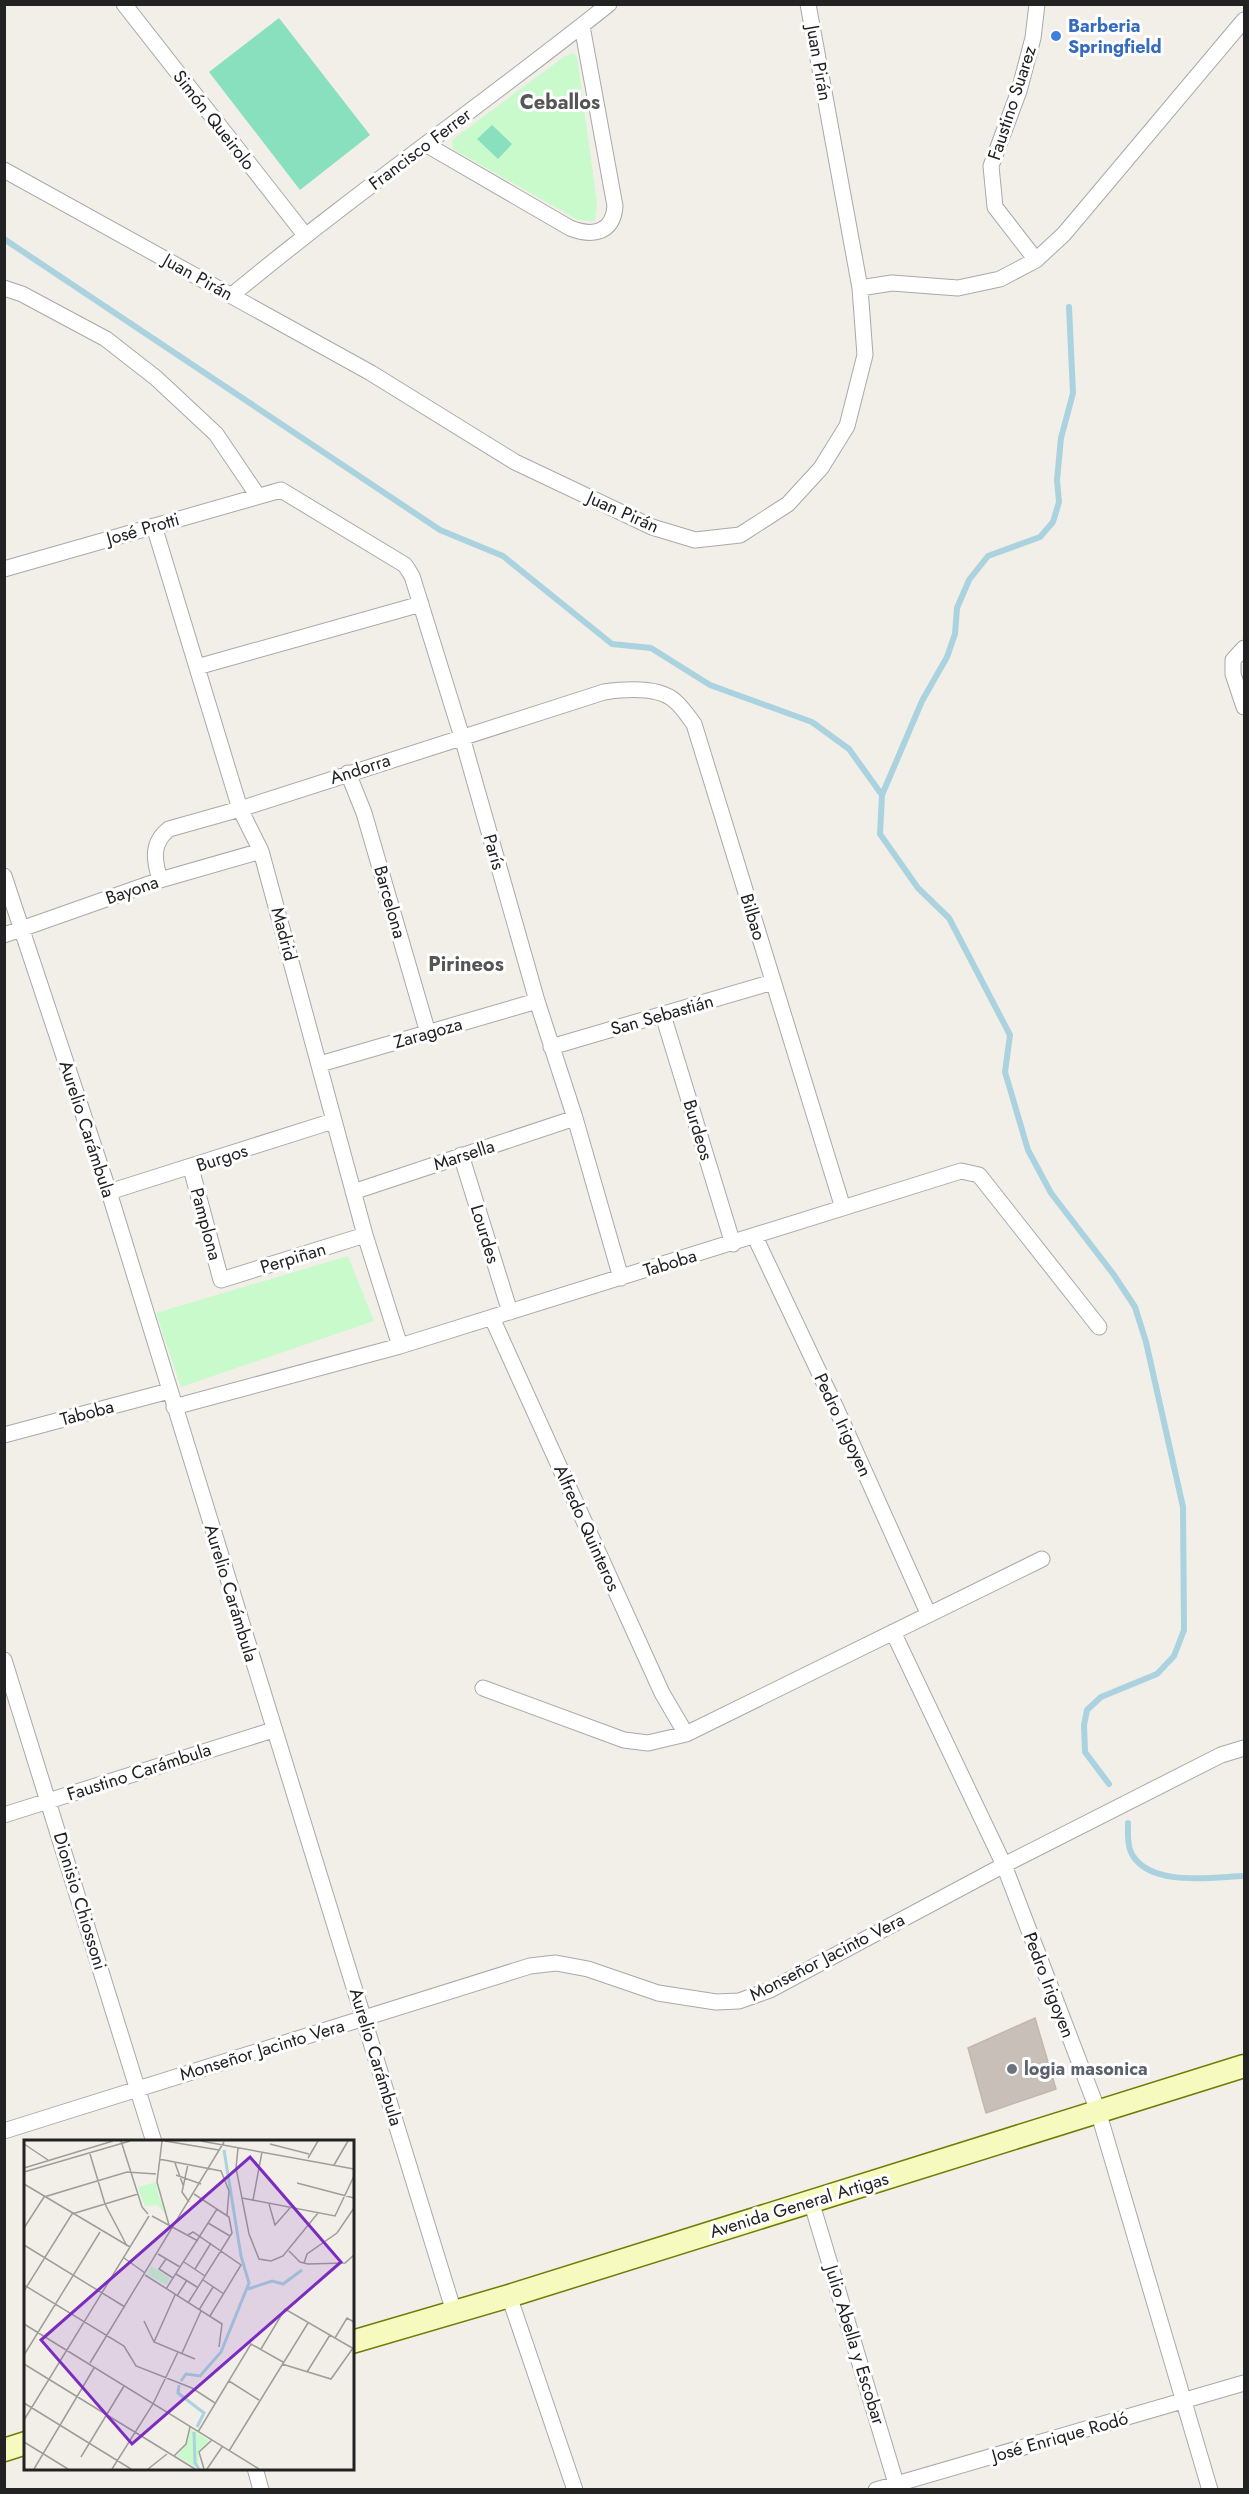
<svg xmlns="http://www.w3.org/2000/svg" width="1249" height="2494" font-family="Jost,sans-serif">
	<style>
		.park { fill: #c8facc }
		.pitch { fill: #88e0be }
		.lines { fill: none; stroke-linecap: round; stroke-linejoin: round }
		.stream { stroke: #aad3df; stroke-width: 6 }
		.building { fill: #c7bfb8; stroke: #c4b6ab; stroke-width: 1.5 }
		.minor-casing { stroke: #a9a9a9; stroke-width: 17 }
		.secondary-casing { stroke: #707d05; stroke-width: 25 }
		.minor { stroke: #fff; stroke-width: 15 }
		.secondary { stroke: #f7fabf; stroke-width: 22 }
		.shop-dot { fill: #3f7fe0; stroke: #fff; stroke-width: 2 }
		.worship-dot { fill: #6b7280; stroke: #fff; stroke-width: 2 }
		.labels { text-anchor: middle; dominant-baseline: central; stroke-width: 6; stroke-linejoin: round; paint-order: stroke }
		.shop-label { font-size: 18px; font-weight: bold; fill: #366cbe; stroke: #fff; text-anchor: start }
		.street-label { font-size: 18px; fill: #222; stroke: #fff }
		.worship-label { font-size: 18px; font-weight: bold; fill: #5b616d; stroke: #fff; text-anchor: start }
		.neighbourhood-label { font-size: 20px; font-weight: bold; fill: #555; stroke: #fff }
		.inset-river { fill: none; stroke: #aad3df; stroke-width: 3 }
		.inset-road { fill: none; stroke: #9f9d99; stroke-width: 1.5 }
		.view { fill: #7b2cbf; fill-opacity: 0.15; stroke: #7b2cbf; stroke-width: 3 }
		.inset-edge { fill: none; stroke: #222; stroke-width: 3 }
	</style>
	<rect width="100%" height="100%" fill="#f2efe9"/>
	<!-- park -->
	<path class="park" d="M573 53 577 57 597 203 595 221 578 220 453 149 452 140 565 56Z
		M348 1256 374 1321 181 1387 156 1313Z"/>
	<!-- pitch -->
	<path class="pitch" d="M279 18 370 135 300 190 209 72Z
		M492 125 512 144 498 159 477 139Z"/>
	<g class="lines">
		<!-- stream -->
		<path class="stream" d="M4 239 440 530 503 556 612 644 651 648 710 685 812 722 849 749 882 795 880 834 918 888 949 918 1010 1035 1005 1072 1028 1150 1051 1193 1114 1275 1135 1307 1146 1342 1183 1507 1184 1630 1174 1656 1157 1674 1101 1697 1087 1710 1084 1725 1085 1752 1109 1784
			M882 795 922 701 947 657 955 634 957 608 969 580 988 556 1040 537 1053 522 1059 502 1057 480 1061 438 1073 393 1069 307
			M1128 1823C1128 1833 1127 1847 1133 1856 1153 1887 1213 1877 1244 1876"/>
	</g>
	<!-- building -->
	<path class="building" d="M1035 2018 1056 2089 986 2113 968 2048Z"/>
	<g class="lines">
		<defs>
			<path id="minor" d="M124 4 305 235
				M427 145 570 228C593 237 613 233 615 206L582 26
				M4 170 371 373 515 462 652 527 695 540 740 535 788 504 821 468 847 426 865 355 860 288 808 4
				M1036 260 995 207 991 166 1019 91 1033 38 1037 4
				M4 288 22 294 106 339 156 378 216 434 258 496
				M860 288 892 283 958 288 1000 279 1036 260 1064 234 1244 20
				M232 295C354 194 485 103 609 4
				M154 526 240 809 261 851 365 1235 400 1346
				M4 569 281 490 405 565 412 576 462 737 537 1001 575 1118 621 1278
				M1244 648 1233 660V674L1244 707
				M197 667 421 604
				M348 773 364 813 428 1033
				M4 876 109 1192 454 2312
				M160 880C154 860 151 843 169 829L240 809 604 692C625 689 658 686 675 701 682 707 688 716 694 724L843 1208
				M4 935 160 880 261 851
				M663 1015 733 1244
				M551 1047 773 982
				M320 1064 537 1001
				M461 1155 510 1312
				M191 1168 221 1280 365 1235
				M109 1192 333 1121
				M353 1192 575 1118
				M755 1237 836 1408 928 1613
				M492 1318 662 1693 686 1734
				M174 1407 400 1346 961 1171 979 1175 1099 1327
				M4 1435 169 1391
				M893 1632 1004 1865 1098 2111 1210 2490
				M4 1660 154 2142
				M483 1688 624 1740 648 1743 686 1734 1042 1559
				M4 1815 273 1730
				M4 2131 530 1966 556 1963 588 1969 658 1993 716 2002 739 2001 770 1990 1004 1865 1221 1755 1244 1748
				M811 2201 898 2490
				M509 2296 575 2490
				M255 2468 261 2490
				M876 2490 1244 2383"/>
			<path id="secondary" d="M352 2342 509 2296 1244 2066
				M4 2450 26 2443"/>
		</defs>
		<!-- minor casing -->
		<use href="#minor" class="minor-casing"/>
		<!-- secondary casing -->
		<use href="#secondary" class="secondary-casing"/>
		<!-- minor -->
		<use href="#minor" class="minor"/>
		<!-- secondary -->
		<use href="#secondary" class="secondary"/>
	</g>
	<!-- markers -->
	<circle class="shop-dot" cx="1056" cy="36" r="6"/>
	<circle class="worship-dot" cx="1012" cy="2069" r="6"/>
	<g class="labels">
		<!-- shop labels -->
		<g class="shop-label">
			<text x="1068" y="26">Barberia<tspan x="1068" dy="21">Springfield</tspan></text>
		</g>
		<!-- street labels -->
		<g class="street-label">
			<text transform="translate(819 63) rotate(80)">Juan Pirán</text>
			<text transform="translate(1012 103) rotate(-72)">Faustino Suarez</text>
			<text transform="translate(214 120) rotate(52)">Simón Queirolo</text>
			<text transform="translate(420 149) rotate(-37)">Francisco Ferrer</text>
			<text transform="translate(198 277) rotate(29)">Juan Pirán</text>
			<text transform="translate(623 512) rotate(24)">Juan Pirán</text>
			<text transform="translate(143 529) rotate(-16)">José Protti</text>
			<text transform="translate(360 769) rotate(-18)">Andorra</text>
			<text transform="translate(494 852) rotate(74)">París</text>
			<text transform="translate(132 890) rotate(-19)">Bayona</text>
			<text transform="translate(390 902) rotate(74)">Barcelona</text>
			<text transform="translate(753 917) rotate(73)">Bilbao</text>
			<text transform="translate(284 934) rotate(75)">Madrid</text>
			<text transform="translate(662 1015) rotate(-16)">San Sebastián</text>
			<text transform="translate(428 1033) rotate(-16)">Zaragoza</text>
			<text transform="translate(87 1129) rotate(72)">Aurelio Carámbula</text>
			<text transform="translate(698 1130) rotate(73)">Burdeos</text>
			<text transform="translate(464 1155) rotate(-18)">Marsella</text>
			<text transform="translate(222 1158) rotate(-18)">Burgos</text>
			<text transform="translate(206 1224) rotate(75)">Pamplona</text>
			<text transform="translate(485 1234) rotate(73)">Lourdes</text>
			<text transform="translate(293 1258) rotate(-17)">Perpiñan</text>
			<text transform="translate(670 1263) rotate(-17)">Taboba</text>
			<text transform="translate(87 1413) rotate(-15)">Taboba</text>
			<text transform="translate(843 1425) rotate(65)">Pedro Irigoyen</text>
			<text transform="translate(587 1528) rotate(66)">Alfredo Quinteros</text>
			<text transform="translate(231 1593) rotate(73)">Aurelio Carámbula</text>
			<text transform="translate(139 1772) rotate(-18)">Faustino Carámbula</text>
			<text transform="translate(80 1901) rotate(73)">Dionisio Chiossoni</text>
			<text transform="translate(827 1957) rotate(-27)">Monseñor Jacinto Vera</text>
			<text transform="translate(1049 1985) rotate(69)">Pedro Irigoyen</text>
			<text transform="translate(262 2050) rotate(-17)">Monseñor Jacinto Vera</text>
			<text transform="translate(376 2057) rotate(73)">Aurelio Carámbula</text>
			<text transform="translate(799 2205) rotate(-17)">Avenida General Artigas</text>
			<text transform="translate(855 2345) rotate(73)">Julio Abella y Escobar</text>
			<text transform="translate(1060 2437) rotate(-16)">José Enrique Rodó</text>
		</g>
		<!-- worship labels -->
		<g class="worship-label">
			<text x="1024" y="2069">logia masonica</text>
		</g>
		<!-- neighbourhood labels -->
		<g class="neighbourhood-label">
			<text x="560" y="102">Ceballos</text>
			<text x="466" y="964">Pirineos</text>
		</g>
	</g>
	<!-- overview -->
	<g transform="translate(24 2140)">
		<rect width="330" height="330" fill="#f2efe9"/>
		<path d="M132 42 134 54 142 74 133 65 121 66 115 51 114 47ZM127 126 146 138 142 145 123 134ZM167 289 186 301 174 313 175 329 153 316 163 304Z" fill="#c8facc"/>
		<path class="inset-river" d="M224 149 248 141 259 144 278 130M157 241 162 234 176 236 197 212 225 143 217 116 200 10M155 245 154 253 180 273 173 287M170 292 171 323 175 329"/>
		<path class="inset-road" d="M97 1 118 67 124 74M138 1 133 42 145 85M141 1 195 10M177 1 330 29M0 4 24 20M246 4 285 14M214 8 212 28 225 94 235 119 247 121 259 116 294 73M66 14 81 64 103 106M284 18 294 1M135 19 197 31 205 51 203 75M151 23 159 45M164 24 158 52 165 62M310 25 324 1M0 28 89 1M0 32 106 1M152 35 177 44M273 43 330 58M0 44 106 107M218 58 311 76 330 36M229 60 238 12M245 64 251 85 266 68M128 76 174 101M184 83 206 96M0 88 20 57 103 32 132 34M164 95 169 92 217 125 186 176M0 105 101 167M265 111 276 122 284 124 321 123 330 115M134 114 156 127M100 118 121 133M142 119 135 129 149 138M160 122 181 136M280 123 283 114 313 93 330 68M171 129 187 103M152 134 173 147M121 135 198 184 195 207M179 140 200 154M0 145 100 206 112 226 168 248 191 263M142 149 193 69M0 151 48 74 114 54M153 156 163 140M164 163 208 93 205 77 170 54M175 170 189 147M120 181 130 202 171 219M0 184 235 329M311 198 323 178 330 182M130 202 151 155M237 209 261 169 330 209M158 213 177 171M0 215 76 92M66 223 200 2M0 224 171 329M258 224 307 239 329 208M283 232 306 195M205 241 235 260M0 263 107 329M0 280 125 76M174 292 227 204 259 222M0 302 44 329M205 311 284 183M150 316 162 304 166 287M57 317 100 246M10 329 70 228M88 329 129 264 154 212M124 329 143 314M180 329 175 312 188 300M183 329 198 307"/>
		<path class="view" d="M226 17 317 122 108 304 17 200Z"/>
		<rect width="330" height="330" class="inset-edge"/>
	</g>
	<!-- border -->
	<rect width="1249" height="2494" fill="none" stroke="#222222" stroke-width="12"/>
</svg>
